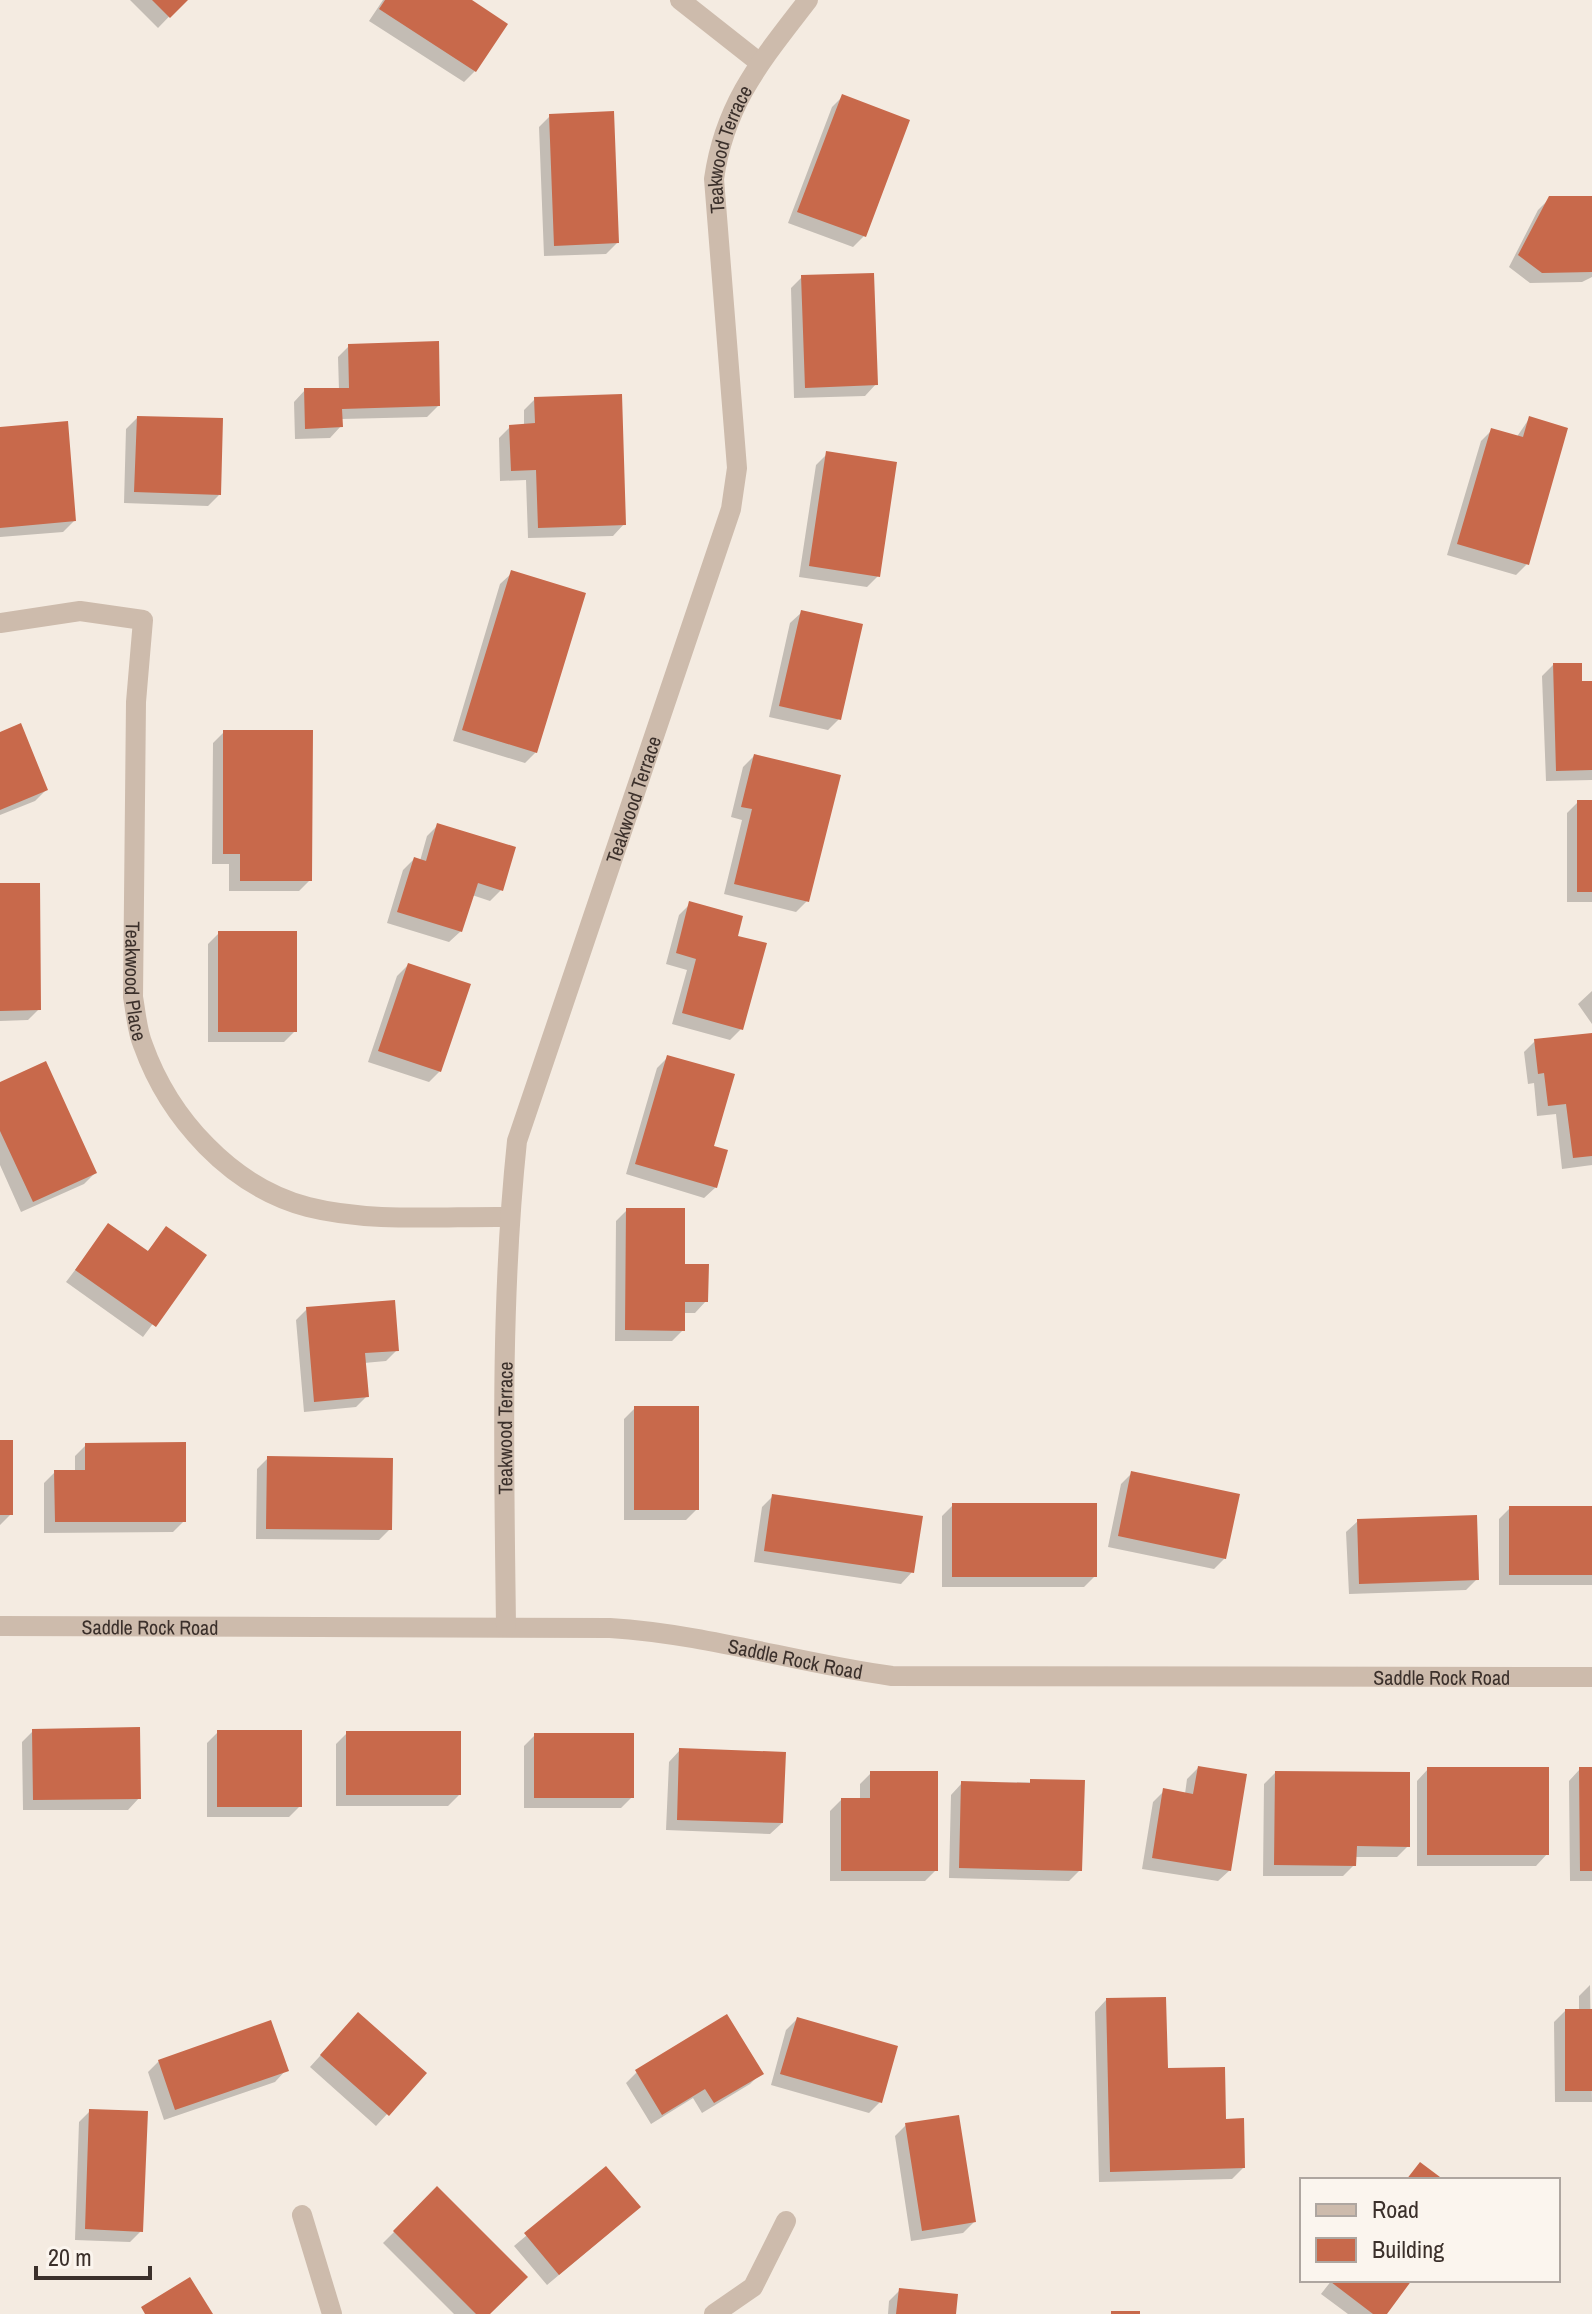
<svg xmlns="http://www.w3.org/2000/svg" width="1592" height="2314" font-family="'Archivo Narrow',sans-serif">
	<style>
		.shadow { fill: #0003 }
		.building { fill: #c8694b }
		.lines { fill: none; stroke-linecap: round; stroke-linejoin: round }
		.minor { stroke: #cdbbac; stroke-width: 20 }
		.labels { text-anchor: middle; dominant-baseline: central; stroke-width: 8; stroke-linejoin: round; paint-order: stroke }
		.street-label { font-size: 20px; fill: #3b302b; stroke: #fbf5ee }
	</style>
	<rect width="100%" height="100%" fill="#f4ebe1"/>
	<!-- shadow -->
	<path class="shadow" d="M130 0H185L158 28Z
		M383 0H468L475 71 464 82 369 21Z
		M843 96 864 236 853 247 788 223 832 107Z
		M550 116 617 243 606 254 544 256 539 127Z
		M1550 198H1592V277L1582 282 1530 283 1509 267 1538 210Z
		M802 277 876 384 865 396 794 398 791 288Z
		M349 346 438 406 427 417 341 419V426L330 438 295 439 294 402 305 390H339L338 357Z
		M535 399 624 524 613 536 528 538 526 480 500 481 499 438 510 427 524 426V410Z
		M137 418 219 495 208 506 124 503 126 429Z
		M1529 419 1527 564 1516 575 1447 555 1481 441 1492 430 1516 438Z
		M0 429 74 521 63 532 0 537Z
		M827 454 878 576 867 587 799 577 816 465Z
		M512 573 536 752 525 763 453 741 500 584Z
		M802 612 839 719 828 730 769 717 790 623Z
		M1553 665 1580 683H1592V780L1546 781 1542 676Z
		M224 732 310 880 299 891H229V864H212L213 743Z
		M0 734 46 790 35 801 0 815Z
		M754 756 807 901 796 912 724 894 742 820 731 817 743 767Z
		M1578 802H1592V902H1567V813Z
		M438 825 501 890 490 901 472 895 461 931 449 942 387 923 403 870 414 859 420 861 427 836Z
		M0 885 39 1009 28 1020 0 1021Z
		M690 904 736 937 741 1029 730 1040 672 1024 687 970 666 964 679 915Z
		M219 933 295 1031 284 1042H208V944Z
		M408 965 440 1071 429 1082 368 1062 397 976Z
		M1592 991V1024L1578 1004Z
		M1592 1035V1165L1562 1169 1556 1114 1537 1116 1534 1083 1528 1084 1524 1052 1535 1041Z
		M668 1057 711 1147 716 1187 704 1198 626 1174 657 1068Z
		M0 1084 95 1173 84 1184 21 1212 0 1165Z
		M627 1210 683 1266 706 1301 695 1313H683V1330L672 1341H615L616 1221Z
		M109 1225 146 1253 167 1229 204 1255 143 1337 66 1282Z
		M307 1309 397 1350 386 1361 364 1363 367 1396 356 1407 304 1412 296 1320Z
		M635 1408 697 1509 686 1520H624V1419Z
		M0 1442 11 1514 0 1525Z
		M86 1445 184 1521 173 1532 44 1533V1483L55 1472H75V1456Z
		M268 1458 390 1529 379 1540 256 1539 257 1469Z
		M1132 1473 1225 1558 1214 1569 1108 1547 1121 1484Z
		M773 1496 912 1572 901 1584 754 1562 762 1507Z
		M953 1505 1095 1576 1084 1587H942V1516Z
		M1510 1508H1592V1585H1499V1519Z
		M1358 1521 1477 1579 1466 1590 1349 1594 1346 1532Z
		M33 1731 139 1798 128 1810H23L22 1742Z
		M218 1732 300 1806 289 1817H207V1743Z
		M347 1733 459 1795 448 1806H336V1744Z
		M535 1735 632 1797 621 1808H524V1746Z
		M680 1750 782 1823 770 1834 666 1830 669 1762Z
		M1198 1768 1230 1870 1218 1881 1142 1869 1153 1802 1164 1791 1185 1794 1187 1779Z
		M1428 1769 1547 1854 1536 1866H1417V1781Z
		M1580 1769H1592V1881H1570L1569 1781Z
		M871 1773 936 1870 925 1881H830V1811L841 1800H860V1784Z
		M1275 1773 1408 1846 1397 1857H1354V1865L1343 1876H1263L1264 1784Z
		M1083 1782 1080 1870 1069 1881 949 1878 951 1795 962 1783Z
		M1590 1985 1592 2102H1555L1554 2022 1565 2011H1579V1996Z
		M1106 2000 1166 2070 1224 2121 1243 2168 1232 2179 1099 2182 1095 2012Z
		M797 2019 880 2102 869 2113 771 2085 786 2030Z
		M348 2025 425 2073 376 2126 310 2067Z
		M159 2061 286 2070 275 2082 164 2120 148 2072Z
		M637 2072 761 2073 750 2084 702 2113 693 2098 651 2124 626 2083Z
		M90 2111 141 2231 130 2242 75 2240 79 2122Z
		M906 2125 974 2222 963 2233 911 2241 895 2136Z
		M606 2169 627 2218 547 2285 514 2246Z
		M437 2189 488 2314H454L383 2243Z
		M1332 2280H1410L1384 2314H1348L1321 2294Z
		M900 2290 954 2314H888L889 2301Z"/>
	<!-- building -->
	<path class="building" d="M152 0H188L170 18Z
		M385 0H472L508 24 476 72 379 9Z
		M842 94 910 120 866 237 797 212Z
		M614 111 619 243 554 246 549 114Z
		M1549 196H1592V272L1542 273 1518 255Z
		M874 273 878 385 805 388 801 275Z
		M439 341 440 406 342 409 343 427 305 429 304 388H349L348 344Z
		M622 394 626 525 538 528 536 470 511 471 509 425 535 423 534 397Z
		M137 416 223 418 221 495 134 492Z
		M1529 416 1568 428 1529 565 1457 544 1491 428 1523 437Z
		M68 421 76 521 0 528V427Z
		M826 451 897 462 880 577 809 566Z
		M511 570 586 593 537 753 462 730Z
		M801 610 863 624 841 720 779 706Z
		M1553 663H1582V681H1592V770L1556 771Z
		M21 723 48 790 0 810V732Z
		M223 730H313L312 881H240V854H223Z
		M754 754 841 775 809 902 734 884 752 809 741 807Z
		M1577 800H1592V892H1577Z
		M437 823 516 847 503 891 478 883 462 932 397 912 414 857 426 861Z
		M0 883H40L41 1010 0 1011Z
		M689 901 743 916 738 936 767 943 743 1030 682 1013 696 959 676 953Z
		M218 931H297V1032H218Z
		M408 963 471 984 441 1072 378 1051Z
		M1592 1033V1156L1573 1158 1566 1104 1548 1106 1544 1073 1538 1074 1534 1039Z
		M667 1055 735 1074 714 1146 728 1150 717 1188 635 1164Z
		M46 1061 97 1173 33 1202 0 1131V1082Z
		M626 1208H685V1264H709L708 1302H685V1331L625 1330Z
		M108 1223 148 1251 166 1226 207 1255 156 1327 75 1270Z
		M395 1300 399 1351 365 1353 369 1397 314 1402 306 1307Z
		M634 1406H699V1510H634Z
		M0 1440H13V1515H0Z
		M186 1442V1522H55L54 1470H85V1443Z
		M267 1456 393 1458 392 1530 266 1529Z
		M1131 1471 1240 1494 1226 1559 1118 1536Z
		M772 1494 923 1516 914 1573 764 1551Z
		M952 1503H1097V1577H952Z
		M1509 1506H1592V1575H1509Z
		M1477 1515 1479 1580 1359 1584 1357 1519Z
		M140 1727 141 1799 33 1800 32 1729Z
		M217 1730H302V1807H217Z
		M346 1731H461V1795H346Z
		M534 1733H634V1798H534Z
		M679 1748 786 1752 783 1823 677 1820Z
		M1198 1766 1247 1774 1231 1871 1152 1858 1163 1788 1193 1794Z
		M1427 1767H1549V1855H1427Z
		M1579 1767H1592V1871H1580Z
		M870 1771H938V1871H841V1798H870Z
		M1275 1771 1410 1772V1847L1357 1846 1356 1866 1274 1865Z
		M1030 1779 1085 1780 1082 1871 959 1868 961 1781 1030 1783Z
		M1166 1997 1168 2068 1225 2067 1226 2119 1244 2118 1245 2168 1110 2172 1106 1998Z
		M1565 2009H1592V2091H1565Z
		M358 2012 427 2073 389 2116 320 2055Z
		M727 2014 764 2074 714 2103 705 2089 662 2115 635 2070Z
		M797 2017 898 2046 882 2103 780 2074Z
		M271 2020 289 2071 175 2110 158 2060Z
		M89 2109 148 2111 143 2232 85 2229Z
		M959 2115 976 2222 922 2231 905 2123Z
		M1420 2162 1444 2180H1406Z
		M606 2166 641 2207 559 2275 524 2233Z
		M437 2186 528 2277 490 2314H476L393 2231Z
		M190 2277 213 2314H145L141 2307Z
		M1333 2280H1412L1387 2314H1373L1331 2282Z
		M899 2288 958 2294 956 2314H896Z
		M1111 2311H1140V2314H1111Z"/>
	<g class="lines">
		<!-- minor -->
		<g class="minor">
			<path d="M680 0 760 63"/>
			<path id="s1" d="M0 623 80 611 143 620 136 702 133 997C136 1013 137 1031 143 1045 169 1118 231 1187 308 1207 371 1223 444 1216 509 1217"/>
			<path id="s2" d="M0 1626 610 1628C706 1634 797 1663 892 1676L1592 1677"/>
			<path id="s3" d="M506 1626C504 1464 500 1302 517 1141L731 509 737 468 714 179C725 102 762 60 808 0"/>
			<path d="M302 2215 332 2314"/>
			<path d="M714 2314 753 2287 786 2221"/>
		</g>
	</g>
	<g class="labels">
		<!-- street labels -->
		<g class="street-label">
			<text stroke="none"><textPath href="#s3" startOffset="1516">Teakwood Terrace</textPath></text>
			<text stroke="none"><textPath href="#s3" startOffset="846">Teakwood Terrace</textPath></text>
			<text stroke="none"><textPath href="#s1" startOffset="506">Teakwood Place</textPath></text>
			<text stroke="none"><textPath href="#s3" startOffset="198">Teakwood Terrace</textPath></text>
			<text stroke="none"><textPath href="#s2" startOffset="150">Saddle Rock Road</textPath></text>
			<text stroke="none"><textPath href="#s2" startOffset="798">Saddle Rock Road</textPath></text>
			<text stroke="none"><textPath href="#s2" startOffset="1446">Saddle Rock Road</textPath></text>
		</g>
	</g>
	<!-- legend -->
	<rect x="1300" y="2178" width="260" height="104" fill="#fbf5ee" stroke="#aea6a0" stroke-width="2"/>
	<rect x="1316" y="2204" width="40" height="12" fill="#cdbbac" stroke="#aea6a0" stroke-width="2"/>
	<text x="1372" y="2218" font-size="24" fill="#3b302b">Road</text>
	<rect x="1316" y="2238" width="40" height="24" fill="#c8694b" stroke="#aea6a0" stroke-width="2"/>
	<text x="1372" y="2258" font-size="24" fill="#3b302b">Building</text>
	<!-- scale -->
	<path d="M36 2266v12h114v-12" fill="none" stroke="#3b302b" stroke-width="4"/>
	<text x="48" y="2266" font-size="24" fill="#3b302b" stroke="#fbf5ee" stroke-width="6" paint-order="stroke">20 m</text>
</svg>
